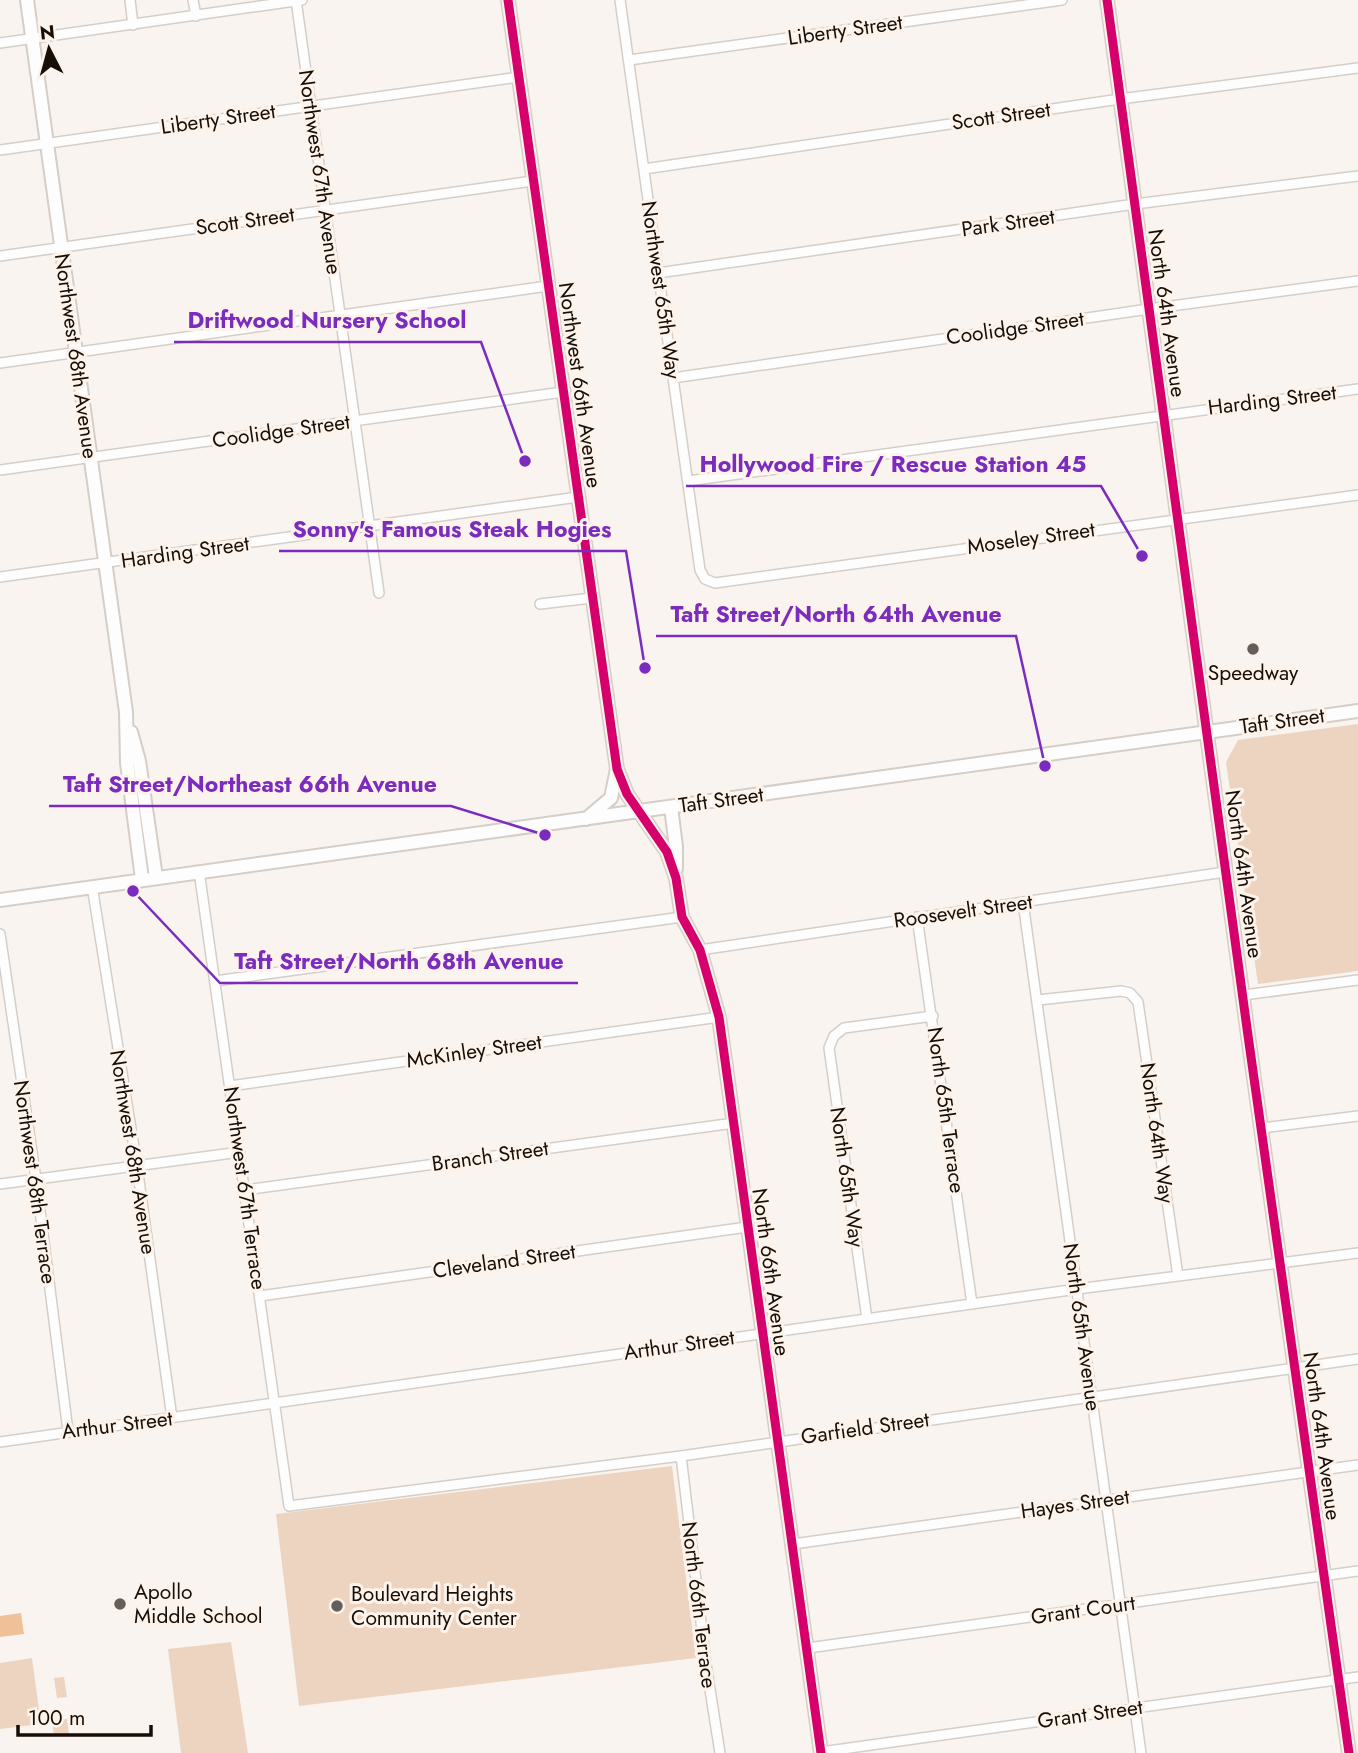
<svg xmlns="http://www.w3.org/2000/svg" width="1358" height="1753" font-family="Jost,sans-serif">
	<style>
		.green { fill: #ecd4c0 }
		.water { fill: #f0c199 }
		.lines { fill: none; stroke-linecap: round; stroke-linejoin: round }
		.street-casing { stroke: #d5cec8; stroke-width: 12 }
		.secondary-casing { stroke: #d5cec8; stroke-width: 16 }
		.street { stroke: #fefdfd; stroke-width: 9 }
		.secondary { stroke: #fefdfd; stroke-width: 12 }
		.cycleway-casing { stroke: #fdf3eb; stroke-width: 13 }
		.cycleway { stroke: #d6006c; stroke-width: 9 }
		.poi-dot { fill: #655e58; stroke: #fdf3eb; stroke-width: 2.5 }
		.labels { text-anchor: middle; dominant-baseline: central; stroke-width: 6; stroke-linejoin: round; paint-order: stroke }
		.street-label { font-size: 21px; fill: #160e07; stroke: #fdf3eb }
		.poi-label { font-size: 21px; fill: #160e07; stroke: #fdf3eb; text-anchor: start }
		.leader { fill: none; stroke: #7b2cbf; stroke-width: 2.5 }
		.callout-dot { fill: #7b2cbf; stroke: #fdf3eb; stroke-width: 2.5 }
		.callout-label { font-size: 23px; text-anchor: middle; font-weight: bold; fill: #7b2cbf; stroke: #fdf3eb; stroke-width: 6; stroke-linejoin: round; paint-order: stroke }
	</style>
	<rect width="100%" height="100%" fill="#f9f4ef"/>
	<!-- green -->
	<path class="green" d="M1358 724V971L1258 984 1226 762 1238 740Z
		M672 1466 696 1658 299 1706 276 1514Z
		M231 1642 248 1753H181L168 1649Z
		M32 1658 41 1724 0 1729V1663Z
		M64 1677 67 1697 57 1698 54 1678Z
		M67 1719 69 1734 54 1736 52 1721Z"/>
	<!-- water -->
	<path class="water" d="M21 1613 24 1634 0 1637V1616Z"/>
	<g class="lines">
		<defs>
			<path id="street" d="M130 0 133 25
				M193 0 196 16
				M296 0 379 593
				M620 0 700 570 705 579 715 583 1358 495
				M0 43 302 0
				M629 60 1062 0
				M0 150 519 77
				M644 169 1120 99 1358 68
				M0 256 533 181
				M658 273 1135 204 1358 176
				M0 363 548 286
				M673 378 1149 309 1358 281
				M0 470 563 392
				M688 481 1358 389
				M0 577 578 497
				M540 604 592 598
				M199 871 289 1506 681 1456 1358 1359
				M92 886 137 1166 172 1418
				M1023 902 1141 1753
				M917 917 972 1304
				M0 934 36 1179 68 1431
				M700 950 1225 872
				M215 981 682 917
				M1244 995 1358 980
				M1038 1000 1121 991 1130 993 1138 1002 1178 1276
				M230 1086 719 1017
				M1262 1128 1358 1116
				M0 1184 240 1152
				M245 1190 734 1123
				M260 1296 747 1227
				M867 1319 829 1048 834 1036 844 1028 933 1016
				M0 1442 1077 1289 1358 1253
				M681 1456 706 1664 720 1753
				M793 1544 1358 1465
				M808 1648 1358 1571
				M821 1752 1358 1677"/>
			<path id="secondary" d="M27 0 126 712 127 763 142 879
				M508 0 617 769 627 794 667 852 676 878 682 917 700 950 719 1017 821 1753
				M1107 0C1186 585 1265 1169 1349 1753
				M131 732 139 761 156 877
				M671 807 676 847V869
				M586 819 611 798 617 769
				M0 900 1358 711"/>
		</defs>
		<!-- street casing -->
		<use href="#street" class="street-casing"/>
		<!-- secondary casing -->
		<use href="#secondary" class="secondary-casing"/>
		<!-- street -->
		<use href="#street" class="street"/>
		<!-- secondary -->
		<use href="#secondary" class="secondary"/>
		<defs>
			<path id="cycleway" d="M508 0 617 769 627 794 667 852 676 878 682 917 700 950 719 1017 821 1753
				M1107 0C1186 585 1265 1169 1349 1753"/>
		</defs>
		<!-- cycleway casing -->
		<use href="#cycleway" class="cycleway-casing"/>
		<!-- cycleway -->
		<use href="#cycleway" class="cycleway"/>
	</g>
	<!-- markers -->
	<g class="poi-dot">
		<circle cx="1253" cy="649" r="7"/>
		<circle cx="120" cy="1604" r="7"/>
		<circle cx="337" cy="1606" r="7"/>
	</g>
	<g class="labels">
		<!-- street labels -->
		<g class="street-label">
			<text transform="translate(845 30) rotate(-8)">Liberty Street</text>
			<text transform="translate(1001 116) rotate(-8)">Scott Street</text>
			<text transform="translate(218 119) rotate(-8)">Liberty Street</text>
			<text transform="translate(320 172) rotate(82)">Northwest 67th Avenue</text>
			<text transform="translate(245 221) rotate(-8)">Scott Street</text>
			<text transform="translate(1008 223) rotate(-8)">Park Street</text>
			<text transform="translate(661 290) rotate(82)">Northwest 65th Way</text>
			<text transform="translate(1167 313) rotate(82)">North 64th Avenue</text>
			<text transform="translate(1015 328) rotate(-8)">Coolidge Street</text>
			<text transform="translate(76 356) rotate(82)">Northwest 68th Avenue</text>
			<text transform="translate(580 385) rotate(82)">Northwest 66th Avenue</text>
			<text transform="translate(1272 400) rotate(-7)">Harding Street</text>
			<text transform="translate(281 431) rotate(-8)">Coolidge Street</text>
			<text transform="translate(1031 538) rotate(-8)">Moseley Street</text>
			<text transform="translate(185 552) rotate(-8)">Harding Street</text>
			<text transform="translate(1282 721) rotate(-8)">Taft Street</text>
			<text transform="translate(721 800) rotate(-8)">Taft Street</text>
			<text transform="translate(1244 874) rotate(82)">North 64th Avenue</text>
			<text transform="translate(963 911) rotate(-8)">Roosevelt Street</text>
			<text transform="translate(474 1051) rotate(-8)">McKinley Street</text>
			<text transform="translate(946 1110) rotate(82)">North 65th Terrace</text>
			<text transform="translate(1157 1133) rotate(82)">North 64th Way</text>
			<text transform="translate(133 1152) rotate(81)">Northwest 68th Avenue</text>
			<text transform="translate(490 1156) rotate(-8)">Branch Street</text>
			<text transform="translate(847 1177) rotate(82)">North 65th Way</text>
			<text transform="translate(35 1182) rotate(82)">Northwest 68th Terrace</text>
			<text transform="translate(245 1188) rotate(82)">Northwest 67th Terrace</text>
			<text transform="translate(504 1261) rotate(-8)">Cleveland Street</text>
			<text transform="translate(771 1272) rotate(82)">North 66th Avenue</text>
			<text transform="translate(1082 1327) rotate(82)">North 65th Avenue</text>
			<text transform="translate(679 1345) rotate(-8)">Arthur Street</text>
			<text transform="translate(117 1425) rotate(-7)">Arthur Street</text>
			<text transform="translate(865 1428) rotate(-8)">Garfield Street</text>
			<text transform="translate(1322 1436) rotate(82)">North 64th Avenue</text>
			<text transform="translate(1075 1504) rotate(-8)">Hayes Street</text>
			<text transform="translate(699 1605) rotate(83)">North 66th Terrace</text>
			<text transform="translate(1083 1610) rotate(-8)">Grant Court</text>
			<text transform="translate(1090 1714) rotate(-8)">Grant Street</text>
		</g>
		<!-- poi labels -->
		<g class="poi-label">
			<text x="1253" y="673" text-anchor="middle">Speedway</text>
			<text x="134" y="1592">Apollo<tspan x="134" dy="24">Middle School</tspan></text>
			<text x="351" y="1594">Boulevard Heights<tspan x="351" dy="24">Community Center</tspan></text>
		</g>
	</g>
	<!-- callouts -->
	<path class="leader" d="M525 461L481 342H174M1142 556L1101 486H686M645 668L626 551H279M1045 766L1016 636H656M545 835L451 806H49M133 891L220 983H578"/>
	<g class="callout-dot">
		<circle cx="525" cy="461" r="7"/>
		<circle cx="1142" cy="556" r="7"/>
		<circle cx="645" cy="668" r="7"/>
		<circle cx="1045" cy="766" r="7"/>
		<circle cx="545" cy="835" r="7"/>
		<circle cx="133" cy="891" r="7"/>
	</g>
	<g class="callout-label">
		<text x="327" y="328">Driftwood Nursery School</text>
		<text x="893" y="472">Hollywood Fire / Rescue Station 45</text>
		<text x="452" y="537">Sonny's Famous Steak Hogies</text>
		<text x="836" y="622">Taft Street/North 64th Avenue</text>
		<text x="250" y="792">Taft Street/Northeast 66th Avenue</text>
		<text x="399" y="969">Taft Street/North 68th Avenue</text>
	</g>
	<!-- north arrow -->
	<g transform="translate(49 49) rotate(354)" stroke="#fdf3eb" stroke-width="5" paint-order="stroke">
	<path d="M0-5L12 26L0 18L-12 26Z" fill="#160e07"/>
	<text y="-10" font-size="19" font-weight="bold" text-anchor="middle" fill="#160e07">N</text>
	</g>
	<!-- scale -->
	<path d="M18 1725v10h133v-10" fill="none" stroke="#160e07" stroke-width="3.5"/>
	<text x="28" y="1725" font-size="21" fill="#160e07" stroke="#fdf3eb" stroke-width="5" paint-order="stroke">100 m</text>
</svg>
